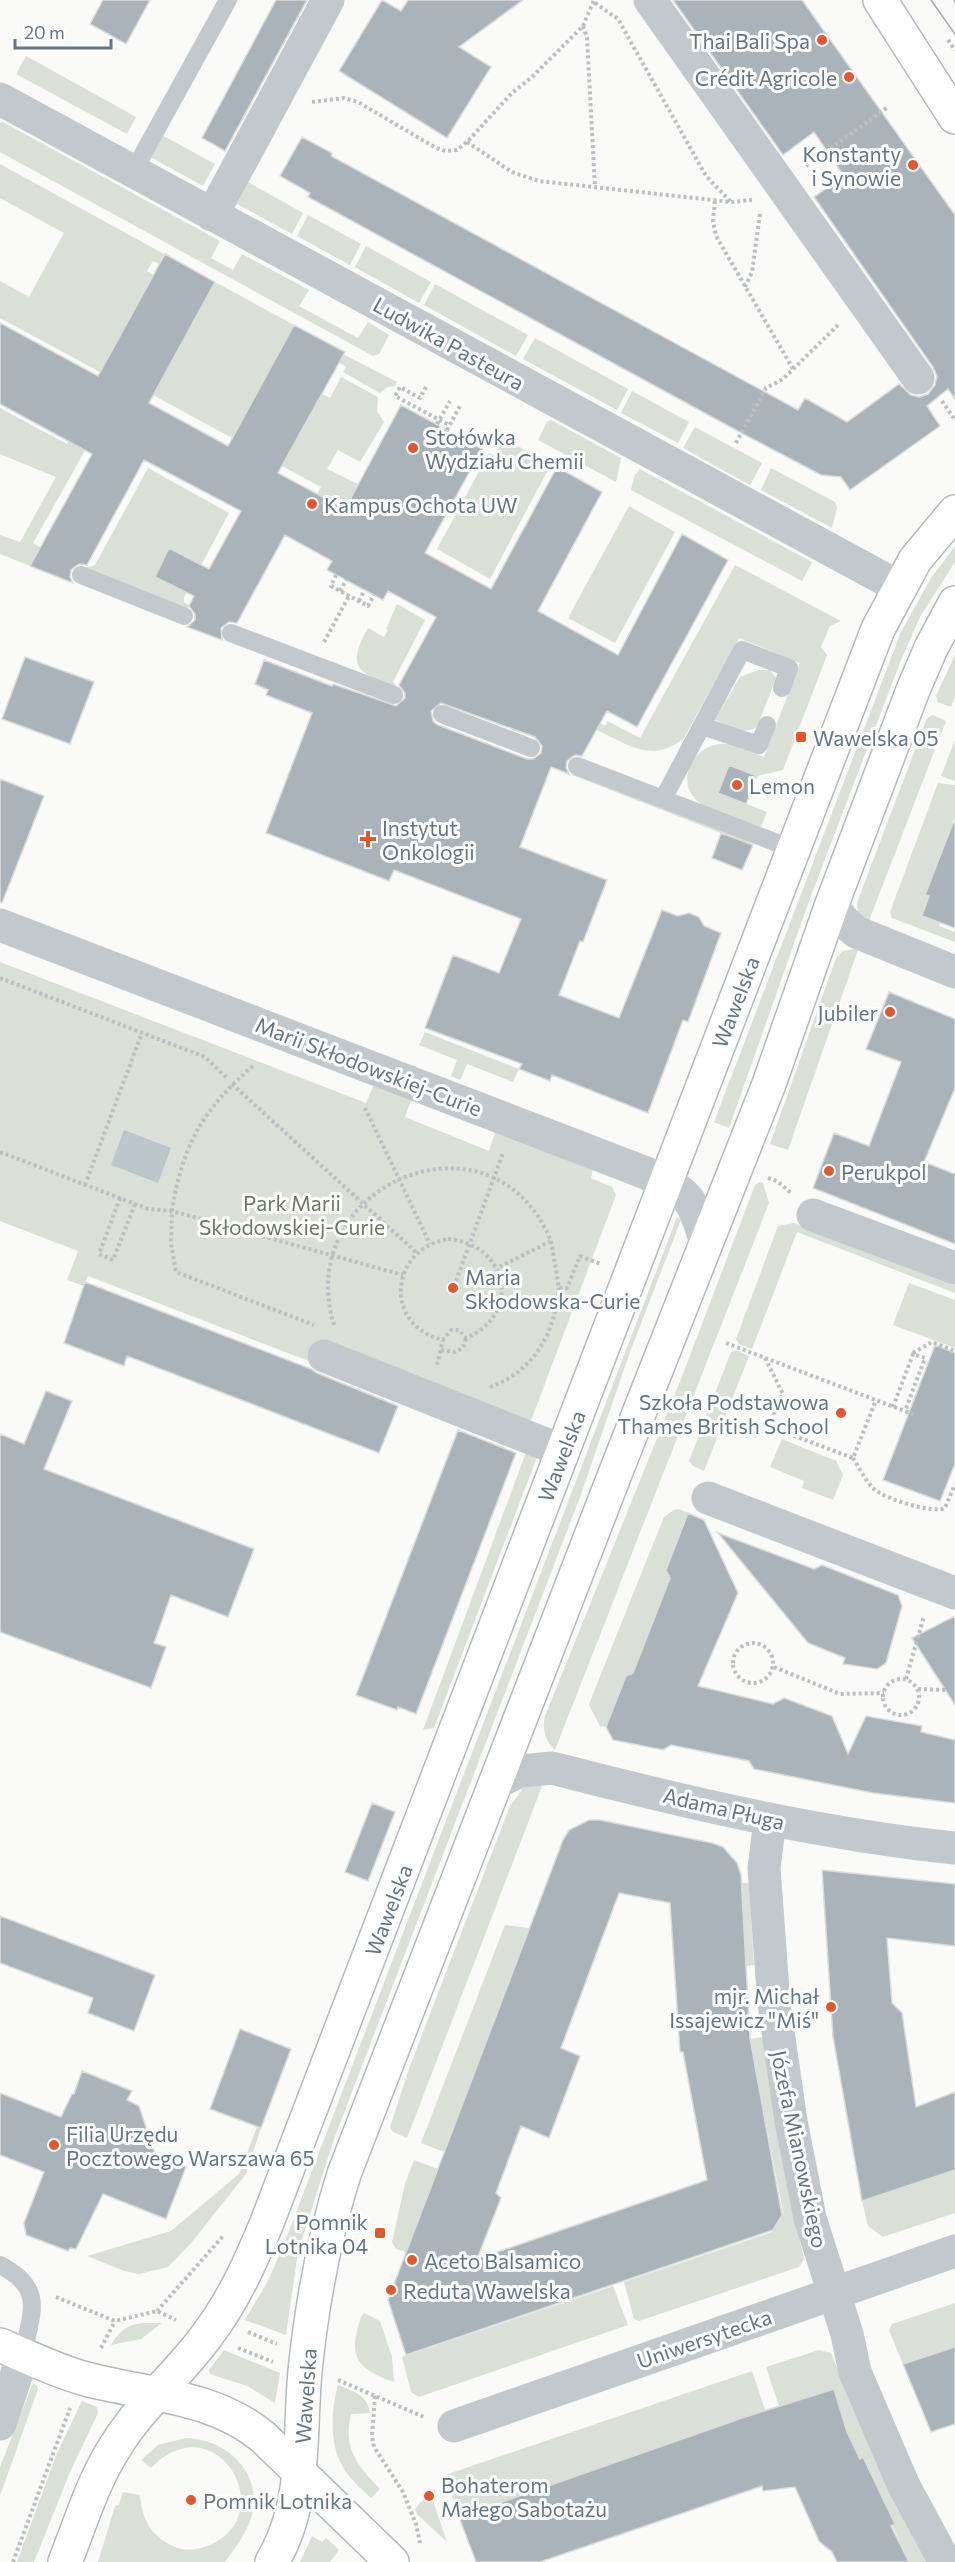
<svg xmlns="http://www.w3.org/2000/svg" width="955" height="2562" font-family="Commissioner,sans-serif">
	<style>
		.green { fill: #dadfd7 }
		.water { fill: #bbc7cb }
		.building { fill: #aab3b9; stroke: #dcdcda; stroke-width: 1.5; fill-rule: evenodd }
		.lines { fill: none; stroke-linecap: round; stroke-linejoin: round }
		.secondary-casing { stroke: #b3babf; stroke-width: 36 }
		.primary-casing { stroke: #b5babe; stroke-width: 36 }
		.path { stroke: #bbbfc2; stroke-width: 4; stroke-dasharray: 3 3; stroke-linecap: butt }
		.lane { stroke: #c3c8cc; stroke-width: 18 }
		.street { stroke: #c3c8cc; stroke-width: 33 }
		.secondary { stroke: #fff; stroke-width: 33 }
		.primary { stroke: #fff; stroke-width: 33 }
		.tram { stroke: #a2aab0; stroke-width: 1.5 }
		.poi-dot { fill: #e4572e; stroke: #fff; stroke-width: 2 }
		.labels { text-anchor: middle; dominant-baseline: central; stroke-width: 6; stroke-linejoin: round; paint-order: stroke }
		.poi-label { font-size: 21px; fill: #657683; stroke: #fff; text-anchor: start }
		.street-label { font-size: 21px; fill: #657683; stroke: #fff }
		.park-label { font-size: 21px; fill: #687a64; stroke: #fff }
	</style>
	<rect width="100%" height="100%" fill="#fafaf8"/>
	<!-- green -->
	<path class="green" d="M26 56 136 117 127 134 16 74Z
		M3 122 220 241 211 258 233 270 242 254 309 290 299 306 358 338 368 322 389 335 379 354 373 356 0 152V123Z
		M160 134 215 164 203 186 148 156Z
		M0 164 164 254 159 264 153 261 147 271 153 275 100 372 0 318V281L29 297 64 233 0 198Z
		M248 182 303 213 292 234 237 204Z
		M308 215 361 244 350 265 297 236Z
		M366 246 431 282 419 303 355 267Z
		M215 282 294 325 232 438 153 395Z
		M435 284 528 335 516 356 424 305Z
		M535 338 628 389 617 410 523 359Z
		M343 354 397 382 395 386 388 387 380 393 343 372 346 367 339 362Z
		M341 377 378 397 377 411 384 422 360 462 338 450 327 469 358 484 345 509 317 494 321 487 282 466 322 394 330 398Z
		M632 391 689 422 678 443 621 413Z
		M0 408 67 444 73 432 92 438 33 543 40 547 30 566 0 554V535L20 542 56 477 0 454Z
		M551 420 621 458 616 482 538 440 547 422Z
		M695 427 762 463 750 485 683 448Z
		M503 438 551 464 490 579 437 549 489 453 495 456Z
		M148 468 229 513 184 597V602L190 606 188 608 85 568 95 565Z
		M771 468 835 502 837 508 832 528 761 490Z
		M640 469 812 562 802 581 631 490 634 476Z
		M629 506 675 532 615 643 568 618Z
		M955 546V562L920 617 901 660 809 901 729 1128 714 1122 901 632 931 578Z
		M735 565 841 621 830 626 821 647 827 655 783 770 757 776 729 765 718 793 767 812 761 827C745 821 714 813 701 804 674 785 690 747 720 744 735 742 750 751 764 757L800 663 739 638 684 738C653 764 628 745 597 730L600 723 605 726 607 721 640 738Z
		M397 604 425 620 393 682 398 688C361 673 344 670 368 628L384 637 388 630 386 629Z
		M955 655V697L951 707 938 702 936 696Z
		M759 670H770L776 678 757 727C744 736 728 725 715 720L740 677Z
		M933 715 946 721 867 926 858 916 857 903 927 718Z
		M955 740V781L941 776Z
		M573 771 749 841 754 846 572 775Z
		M938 783 955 785V817L926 894 929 896 923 912 925 917 940 922 939 926 955 932V942L892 918 890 912Z
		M854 949 858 950 788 1150 770 1144 836 958 843 951Z
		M0 962 366 1103 374 1084 412 1098 405 1117 489 1151 496 1130 593 1168 591 1178 612 1187 616 1195 529 1426 314 1363 88 1276 84 1286 67 1280 78 1251 0 1221Z
		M425 1032 519 1069 513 1082 467 1064 460 1080 451 1076 457 1060 419 1045Z
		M760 1182 763 1183 769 1203 555 1750C545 1741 542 1729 545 1716L681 1379 755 1185Z
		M677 1217 681 1220 630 1352 580 1497 334 2139 298 2252 286 2335 245 2320 268 2281 284 2244Z
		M794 1223 955 1285V1293L797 1232 752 1349 739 1344 736 1339 778 1226Z
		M909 1283 955 1300V1348L893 1325Z
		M736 1350 749 1356 704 1471 693 1466 689 1461 731 1352Z
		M782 1439 836 1461 843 1475 833 1500 802 1488 804 1481 770 1467Z
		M528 1447 537 1457 434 1728 423 1730Z
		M679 1509 694 1516 685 1520 666 1570 670 1579 634 1673 626 1676 606 1727 600 1726 589 1705 591 1699 664 1517 674 1510Z
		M544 1781 407 2138 393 2132 390 2127 410 2066 510 1806 524 1787Z
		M742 1883H749L754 1965 746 1966Z
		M505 1925 529 1928 444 2152 421 2143Z
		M763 2037 790 2198 804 2259 799 2267 639 2321 634 2319 624 2282 772 2232 783 2212 750 2039Z
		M257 2127 261 2128 246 2174 191 2243 168 2267 139 2274 124 2271 87 2256 171 2231 239 2174Z
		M414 2160 438 2169 406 2252 396 2249 392 2242 405 2184Z
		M955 2170V2213L883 2237 868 2226 862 2201Z
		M613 2286 628 2325 419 2397 411 2392 402 2357Z
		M955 2303V2347L903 2364 889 2330 892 2324Z
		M364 2313 380 2321 392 2357 394 2382C355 2368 348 2356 361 2317Z
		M146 2323H162L141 2339 111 2345C120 2330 128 2324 146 2323Z
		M224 2350 280 2373 275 2403 247 2386 210 2374 209 2370Z
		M819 2350 831 2353 855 2413 927 2562H909L862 2458 860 2459 841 2419 843 2418 834 2389 779 2406 766 2367Z
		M752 2371 765 2410 459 2517 445 2475Z
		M33 2383 37 2386 38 2389 0 2496V2467Z
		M338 2385C353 2391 368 2395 370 2413L351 2414C343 2449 357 2465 380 2489L371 2498C361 2489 350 2479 343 2467 329 2444 331 2410 338 2385Z
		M82 2401 97 2407 98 2413 70 2472 34 2562H17L57 2453Z
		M186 2438C227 2439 265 2474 251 2518 246 2534 235 2548 225 2562H98L115 2506 119 2505 123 2492 140 2495C142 2518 150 2536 173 2546 186 2552 199 2550 212 2544 281 2511 214 2402 151 2468L141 2460 158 2445Z
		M430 2492 447 2542 417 2514 415 2509Z
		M312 2536 322 2542 326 2538 339 2550 330 2562H300Z"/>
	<!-- water -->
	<path class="water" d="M124 1130 171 1148 158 1183 111 1165Z"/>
	<!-- building -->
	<path class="building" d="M103 0H150L126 44 90 24Z
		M276 0H307L225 151 202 138Z
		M382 0 401 11 408 0H523L459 47 491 67 447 138 339 71Z
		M673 0H802L955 215V399L948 389 927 406 940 426 850 490 841 477 821 475 734 429 308 197 310 193 280 176 302 137 332 153 331 156 798 410 805 398 847 422 899 384 911 395 920 397 928 394 935 385 937 376 933 367 814 197 844 176 814 132 783 155Z
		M165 254 215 282 149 403 228 446 294 325 345 352 278 473 345 509 401 405 447 430 482 449 425 553 491 589 557 467 602 492 538 611 618 655 682 534 728 560 637 727 607 711 582 756 575 755 567 761 566 768 569 774 551 767 520 847 607 880 583 942 580 941 559 995 619 1018 662 910 678 916 689 913 699 917 704 926 721 933 688 1022 683 1020 648 1113 552 1075 550 1081 519 1069 522 1064 425 1028 453 955 499 973 521 919 394 870 389 881 266 833 312 713 266 695 268 690 255 684 264 660 332 686 333 684 396 706 405 698V693L399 685 436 617 388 591 383 600 327 570 332 561 285 535 237 623 229 622 221 628 222 640 187 627 195 620V614L189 606 194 596 155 577 169 548 209 569 241 511 144 460 87 565 79 564 71 570 70 577 73 583 30 566 92 454 0 404V323L98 376ZM441 703 535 737 542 746 541 753 533 759H527L438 725 433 721 431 711Z
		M25 657 94 682 70 744 2 719Z
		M729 765 757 776 746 804 718 793Z
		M0 779 44 796 2 903 0 902Z
		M953 823H955V928L922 916 929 896 925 895Z
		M721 833 753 845 742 870 712 858Z
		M889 992 955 1019V1088L924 1162 955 1174V1244L813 1188 834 1133 869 1146 901 1062 866 1049Z
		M85 1282 311 1369 317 1373 398 1406 379 1453 127 1356 124 1366 64 1343Z
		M935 1345 955 1353V1464L940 1501 883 1480Z
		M46 1391 72 1401 44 1469 254 1549 228 1617 171 1595 154 1643 166 1647 151 1688 0 1632V1434L24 1444Z
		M458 1430 516 1453 416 1714 398 1707 397 1710 356 1695Z
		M688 1513 704 1520 738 1593 698 1686 773 1704 784 1698 832 1716 848 1754 866 1716 922 1726 921 1732 955 1740V1803L873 1793 754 1769 749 1761 671 1745 663 1750 613 1740 606 1727 626 1676 633 1673 670 1578 666 1570Z
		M718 1533 814 1569 822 1565 898 1595 902 1606 886 1663 877 1669 843 1664 845 1658 808 1643Z
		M955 1616V1705L912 1638Z
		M372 1803 395 1812 368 1881 345 1872Z
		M589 1820H600L712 1843 723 1847 737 1863 741 1875 750 2038 782 2215 773 2230 406 2355 388 2300 563 1840 569 1830ZM619 1893 670 1903 680 2052H683L707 2180 477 2259 501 2198 496 2193 521 2126 549 2138 580 2056 561 2048Z
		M822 1870 955 1884V1946L887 1938 892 2003 902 2013 916 2107 955 2092V2170L862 2201 833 2037Z
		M0 1916 155 1975 134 2031 88 2013 93 1998 0 1963Z
		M240 2029 291 2049 261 2128 210 2109Z
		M82 2071 132 2091 127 2100 139 2106 155 2154 186 2167 166 2219 103 2194 76 2249 70 2248 68 2251 26 2235 24 2223 44 2172 0 2155V2093L61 2117 72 2094H74Z
		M955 2347V2424L931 2432 903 2364Z
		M834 2389 847 2432 860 2459 863 2457 895 2524 891 2526 909 2562H837L832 2552 819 2541 795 2487 763 2491 762 2486 540 2562H476L459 2517 745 2417Z"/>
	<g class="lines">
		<defs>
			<path id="secondary" d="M880 0 955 117
				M0 2345C28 2357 56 2371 86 2379 147 2395 212 2395 263 2437L392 2562"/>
			<path id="primary" d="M65 2562C81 2522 93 2480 117 2444 142 2404 180 2373 208 2334 233 2301 250 2263 266 2225L878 629 915 560 955 512
				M272 2562C307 2504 299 2436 305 2371 312 2303 324 2238 344 2174L615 1474 769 1084 832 904 913 690 931 648 955 603"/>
		</defs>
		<!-- secondary casing -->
		<use href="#secondary" class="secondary-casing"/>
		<!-- primary casing -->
		<use href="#primary" class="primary-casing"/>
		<!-- path -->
		<path class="path" d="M595 3 618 19 706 176 731 202
			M583 26 587 38 595 187
			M948 40 955 50
			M312 102 344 98 358 102 436 148 446 151 457 150 467 142 512 93 532 77 583 26 594 0
			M467 142 512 172 539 181 731 202 752 200
			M806 166 888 107
			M715 201 713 221 716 236 793 369
			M745 287 752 272 760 214
			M426 387 420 398 400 387 395 396 449 425
			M942 401 955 420
			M437 424 450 401
			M447 430 460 406
			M736 443 766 388 783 379 839 324
			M336 575 331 586 368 606 374 595
			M340 591 346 580
			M359 601 364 591
			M324 642 349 596
			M0 978 205 1057 227 1078
			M253 1066C203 1109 182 1146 172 1211L403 1275
			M232 1084 417 1253
			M365 1108 430 1244
			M0 1152 148 1209 172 1211 171 1244 176 1272 314 1325
			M768 1178 777 1181 791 1193
			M85 1185 142 1033
			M120 1198 99 1254 113 1260 135 1204
			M448 1239C508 1244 523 1314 466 1338L459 1330H451L443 1340C383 1326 389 1249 448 1239Z
			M551 1241 559 1288H567L580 1256 601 1264
			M456 1281 503 1153
			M334 1325C291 1184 493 1100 551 1241L497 1268
			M726 1343 915 1415
			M441 1350 455 1352 463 1348 466 1338
			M913 1353 932 1342 955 1351
			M765 1358 783 1394 774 1414 776 1429 853 1458 876 1400
			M437 1365 443 1340
			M490 1387C535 1371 555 1332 559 1288
			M893 1407 913 1354 925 1358 905 1411
			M853 1458C859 1467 866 1482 874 1489 885 1499 933 1514 945 1508L955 1484
			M733 1663a20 20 0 1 1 40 0a20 20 0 1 1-40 0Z
			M774 1667 840 1694 884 1693
			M906 1679 924 1616
			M883 1697a18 18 0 1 1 36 0a18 18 0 1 1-36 0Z
			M918 1689 946 1690
			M56 2297 115 2321 157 2311 176 2320
			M157 2311 224 2235
			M248 2332 277 2344
			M101 2348 115 2321
			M238 2348 273 2362
			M338 2380 424 2417
			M375 2396 372 2436 374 2447 403 2492 416 2524 420 2543
			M13 2562 70 2408"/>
		<!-- lane -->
		<path class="lane" d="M133 172 228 0
			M81 575 184 616
			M231 633 394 695
			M442 714 531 748
			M702 726 759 745 767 725
			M577 766 793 849
			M663 799 742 650 789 668 782 688
			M0 2265C46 2289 31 2312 23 2355"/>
		<!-- street -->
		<path class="street" d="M650 0 918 378
			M0 99 899 587
			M212 215 328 0
			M832 904 842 919 856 932 955 972
			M0 925 646 1173C690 1194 691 1195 706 1243
			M813 1215 955 1268
			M324 1356 563 1451
			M708 1498 955 1593
			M497 1782 521 1771 552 1768C684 1802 819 1834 955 1848
			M770 1820 764 1868 774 2004 791 2121 810 2218 847 2334 855 2372 903 2484 945 2562
			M0 2424 23 2355
			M454 2426 955 2251"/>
		<!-- secondary -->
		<use href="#secondary" class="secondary"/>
		<!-- primary -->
		<use href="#primary" class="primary"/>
		<!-- tram -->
		<path class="tram" d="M931 0 955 34
			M954 0 955 2"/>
	</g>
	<!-- markers -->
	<g class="poi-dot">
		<circle cx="822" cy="40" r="6"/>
		<circle cx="849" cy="77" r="6"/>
		<circle cx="913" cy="165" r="6"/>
		<circle cx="413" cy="448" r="6"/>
		<circle cx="312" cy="504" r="6"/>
		<rect x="795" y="731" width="12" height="12" rx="3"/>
		<circle cx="737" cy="785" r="6"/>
		<path d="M365 830h6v6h6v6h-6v6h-6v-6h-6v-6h6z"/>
		<circle cx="890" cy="1012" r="6"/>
		<circle cx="829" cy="1171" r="6"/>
		<circle cx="453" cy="1288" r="6"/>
		<circle cx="841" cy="1413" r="6"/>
		<circle cx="831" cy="2007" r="6"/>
		<circle cx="54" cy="2145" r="6"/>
		<rect x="374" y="2227" width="12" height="12" rx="3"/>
		<circle cx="412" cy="2260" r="6"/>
		<circle cx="391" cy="2290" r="6"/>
		<circle cx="429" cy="2496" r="6"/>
		<circle cx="191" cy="2500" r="6"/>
	</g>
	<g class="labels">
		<!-- poi labels -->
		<g class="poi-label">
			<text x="810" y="40" text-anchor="end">Thai Bali Spa</text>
			<text x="837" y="77" text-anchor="end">Crédit Agricole</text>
			<text x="901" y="153" text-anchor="end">Konstanty<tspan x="901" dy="24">i Synowie</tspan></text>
			<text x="425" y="436">Stołówka<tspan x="425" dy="24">Wydziału Chemii</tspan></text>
			<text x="324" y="504">Kampus Ochota UW</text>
			<text x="813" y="737">Wawelska 05</text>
			<text x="749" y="785">Lemon</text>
			<text x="382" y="827">Instytut<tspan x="382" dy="24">Onkologii</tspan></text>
			<text x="878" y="1012" text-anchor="end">Jubiler</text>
			<text x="841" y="1171">Perukpol</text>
			<text x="465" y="1276">Maria<tspan x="465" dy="24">Skłodowska-Curie</tspan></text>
			<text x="829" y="1401" text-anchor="end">Szkoła Podstawowa<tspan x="829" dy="24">Thames British School</tspan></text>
			<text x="819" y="1995" text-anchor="end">mjr. Michał<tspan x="819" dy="24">Issajewicz "Miś"</tspan></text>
			<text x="66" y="2133">Filia Urzędu<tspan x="66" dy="24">Pocztowego Warszawa 65</tspan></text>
			<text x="368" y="2221" text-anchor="end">Pomnik<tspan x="368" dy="24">Lotnika 04</tspan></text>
			<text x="424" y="2260">Aceto Balsamico</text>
			<text x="403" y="2290">Reduta Wawelska</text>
			<text x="441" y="2484">Bohaterom<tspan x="441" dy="24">Małego Sabotażu</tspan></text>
			<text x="203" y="2500">Pomnik Lotnika</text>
		</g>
		<!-- street labels -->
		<g class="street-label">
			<text transform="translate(449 343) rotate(29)">Ludwika Pasteura</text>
			<text transform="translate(735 1002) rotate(-69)">Wawelska</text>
			<text transform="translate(369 1066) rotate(21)">Marii Skłodowskiej-Curie</text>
			<text transform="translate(561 1456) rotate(-69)">Wawelska</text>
			<text transform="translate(724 1808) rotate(13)">Adama Pługa</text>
			<text transform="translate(388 1910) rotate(-69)">Wawelska</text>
			<text transform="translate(800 2149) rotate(78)">Józefa Mianowskiego</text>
			<text transform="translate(704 2338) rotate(-19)">Uniwersytecka</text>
			<text transform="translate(305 2396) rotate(-86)">Wawelska</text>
		</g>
		<!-- park labels -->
		<g class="park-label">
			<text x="292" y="1202">Park Marii<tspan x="292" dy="24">Skłodowskiej-Curie</tspan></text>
		</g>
	</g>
	<!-- scale -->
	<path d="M15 39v9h96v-9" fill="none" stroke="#657683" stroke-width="3"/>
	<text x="24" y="39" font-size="18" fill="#657683" stroke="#ffffff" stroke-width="4.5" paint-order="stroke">20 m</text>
</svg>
